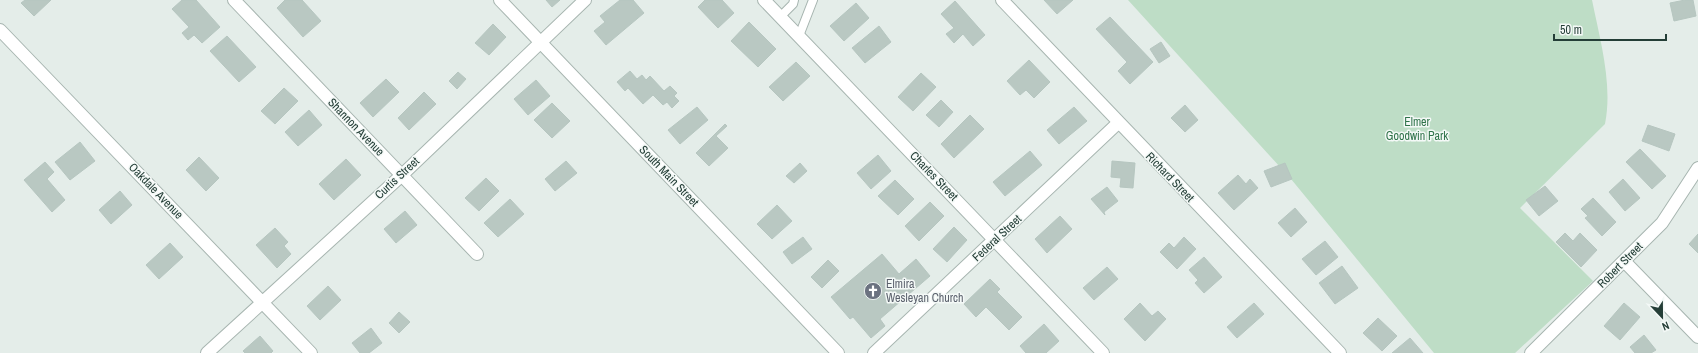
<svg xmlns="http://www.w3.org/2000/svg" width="1698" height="353" font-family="'Archivo Narrow',sans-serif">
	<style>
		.green { fill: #beddc6 }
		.building { fill: #b9c8c2; stroke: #b6c6c0 }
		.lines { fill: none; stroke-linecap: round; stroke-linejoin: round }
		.service-casing { stroke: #a7b5b0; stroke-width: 10 }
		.minor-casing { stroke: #a7b5b0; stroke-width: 14 }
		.tertiary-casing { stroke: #a7b5b0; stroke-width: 14 }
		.service { stroke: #fff; stroke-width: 8 }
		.minor { stroke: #fff; stroke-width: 12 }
		.tertiary { stroke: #fff; stroke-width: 12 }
		.labels { text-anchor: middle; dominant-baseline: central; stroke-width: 3; stroke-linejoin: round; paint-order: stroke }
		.park-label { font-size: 12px; fill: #30734a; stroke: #f4f9f7 }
		.street-label { font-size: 12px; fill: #243e37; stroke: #f4f9f7 }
		.worship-label { font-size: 12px; fill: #5b616d; stroke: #f4f9f7; text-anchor: start }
	</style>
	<rect width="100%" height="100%" fill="#e4ede9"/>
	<!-- green -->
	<path class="green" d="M1128 0H1592C1600 40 1613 84 1605 124L1520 208 1593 281 1515 353H1434L1291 179Z"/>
	<!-- building -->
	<path class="building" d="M25 0H51L34 16 21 3Z
		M182 0H196L220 27 202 43 194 35 188 40 182 33 189 27 172 9Z
		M285 0H302L321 21 303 37 277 8Z
		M546 0H560L552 7Z
		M620 0H633L644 13 606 45 594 31 605 22 600 16Z
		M705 0H722L734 13 718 28 698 7Z
		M1044 0H1073L1057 14Z
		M1685 0H1693L1696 16 1674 21 1670 3Z
		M955 1 985 35 973 46 963 34 954 43 946 34 954 28 941 14Z
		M856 3 869 18 844 41 830 26Z
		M1110 17 1153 62 1130 84 1118 71 1127 62 1096 29Z
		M749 22 776 49 758 67 731 41Z
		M493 24 506 37 489 55 475 43Z
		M879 26 891 42 865 63 852 48Z
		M227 36 256 67 239 82 210 51Z
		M1161 42 1170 56 1159 63 1150 49Z
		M1029 60 1050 82 1034 98 1026 90 1020 95 1007 81Z
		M796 62 810 76 783 101 769 87Z
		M630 71 637 79 642 75 646 80 650 76 664 91 670 86 677 93 674 96 679 101 672 108 667 102 663 105 653 95 643 104 628 88 625 91 617 82Z
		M458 72 466 79 457 89 449 81Z
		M921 73 936 87 913 111 898 97Z
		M386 79 399 92 373 117 360 103Z
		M536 80 550 96 528 115 514 99Z
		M284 88 298 101 275 124 261 111Z
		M424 92 436 104 409 130 398 118Z
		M941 100 953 112 939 127 926 115Z
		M552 103 570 121 552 138 534 120Z
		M1185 105 1198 120 1185 132 1171 118Z
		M697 107 708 120 680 144 668 130Z
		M1074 107 1087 121 1059 144 1047 130Z
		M309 110 322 125 298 146 285 132Z
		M970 115 984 129 954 158 941 144Z
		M725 124 727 126 716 136 728 148 709 166 696 153Z
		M1648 125 1675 134 1669 151 1642 141Z
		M80 142 95 161 70 180 55 162Z
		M1640 149 1666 176 1652 189 1626 162Z
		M1030 151 1042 165 1005 196 993 182Z
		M878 155 891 171 871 189 857 173Z
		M199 157 219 178 206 191 186 170Z
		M346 159 361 175 334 200 319 184Z
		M566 161 577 173 555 191 545 179Z
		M1112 161 1135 163 1133 188 1120 187 1121 178 1111 177Z
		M45 162 54 172 47 179 65 200 52 212 24 180Z
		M800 163 807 171 794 183 786 176Z
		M1285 163 1292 179 1271 187 1264 171Z
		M1238 175 1246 184 1250 179 1258 188 1234 210 1218 193Z
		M486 178 499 191 479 211 465 198Z
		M1623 179 1640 198 1625 211 1609 192Z
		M895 180 914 199 898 215 878 196Z
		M1545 186 1558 201 1539 216 1526 200Z
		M1107 187 1118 201 1104 212 1105 215 1091 199Z
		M120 191 132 205 111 224 99 210Z
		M1593 198 1616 222 1602 236 1585 218 1588 216 1581 209Z
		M510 199 524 214 498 237 484 223Z
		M930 202 944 216 919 241 905 226Z
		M777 205 792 221 772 239 757 224Z
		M1295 208 1307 222 1291 237 1278 223Z
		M405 211 417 225 396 243 384 229Z
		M1060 216 1072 229 1047 253 1035 239Z
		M954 227 967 240 947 262 933 249Z
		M275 228 288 242 284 246 291 254 277 268 256 245Z
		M1565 233 1573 241 1580 233 1597 250 1581 267 1556 242Z
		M1698 234V253L1689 244Z
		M803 237 812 249 792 264 783 252Z
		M1184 237 1196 249 1177 269 1160 252 1169 243 1174 248Z
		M1325 241 1338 257 1316 275 1302 259Z
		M170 243 183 257 159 279 146 265Z
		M882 254 899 274 916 259 930 276 880 319 885 326 871 338 853 317 850 319 831 297Z
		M1204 257 1222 277 1204 293 1195 283 1198 280 1189 270Z
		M828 260 839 271 822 288 811 277Z
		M1342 266 1358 288 1335 304 1319 283Z
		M1107 267 1118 279 1094 300 1083 288Z
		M990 279 1000 289 997 292 1022 317 1009 330 986 307 976 317 964 304Z
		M328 286 341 300 320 320 307 306Z
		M1140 303 1152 316 1158 311 1166 319 1145 341 1124 319Z
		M1254 303 1264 314 1237 338 1227 327Z
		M1624 303 1640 317 1620 340 1604 326Z
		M399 312 410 322 399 333 389 323Z
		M1378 318 1397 336 1382 351 1363 333Z
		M1044 324 1059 341 1046 353H1026L1020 346Z
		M371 328 382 343 369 353H360L352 343Z
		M1644 335 1656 350 1651 353H1635L1630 347Z
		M260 336 273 351 271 353H245L243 351Z
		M1410 338 1423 353H1392Z"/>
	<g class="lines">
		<defs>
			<path id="service" d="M780 17 793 4 794 0
				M799 36 813 0"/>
			<path id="minor" d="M234 0 477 254
				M764 0 1103 353
				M1002 0 1340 353
				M0 30 311 353
				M1625 262 1698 337
				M207 353 402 175 585 0
				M874 353 1118 123
				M1531 353 1662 223 1698 168"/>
			<path id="tertiary" d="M500 0 838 353"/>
		</defs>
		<!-- service casing -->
		<use href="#service" class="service-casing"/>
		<!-- minor casing -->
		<use href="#minor" class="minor-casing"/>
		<!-- tertiary casing -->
		<use href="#tertiary" class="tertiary-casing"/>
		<!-- service -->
		<use href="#service" class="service"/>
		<!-- minor -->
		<use href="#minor" class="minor"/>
		<!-- tertiary -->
		<use href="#tertiary" class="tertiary"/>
	</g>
	<!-- icons -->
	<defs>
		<symbol id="church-disc" viewBox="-11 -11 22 22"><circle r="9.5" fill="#6b7280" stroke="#f4f9f7"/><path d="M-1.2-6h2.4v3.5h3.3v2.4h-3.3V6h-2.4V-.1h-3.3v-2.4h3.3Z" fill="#fff"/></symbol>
	</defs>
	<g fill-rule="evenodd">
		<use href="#church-disc" x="863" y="281" width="20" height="20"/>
	</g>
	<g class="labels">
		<!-- park labels -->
		<g class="park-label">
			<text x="1417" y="122">Elmer<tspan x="1417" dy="14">Goodwin Park</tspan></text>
		</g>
		<!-- street labels -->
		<g class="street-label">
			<text transform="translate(356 127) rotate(46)">Shannon Avenue</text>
			<text transform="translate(669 176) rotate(46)">South Main Street</text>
			<text transform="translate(934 176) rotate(46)">Charles Street</text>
			<text transform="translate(1170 177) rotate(46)">Richard Street</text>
			<text transform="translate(397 178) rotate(-43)">Curtis Street</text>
			<text transform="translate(156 191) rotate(46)">Oakdale Avenue</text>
			<text transform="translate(997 238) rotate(-43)">Federal Street</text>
			<text transform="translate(1620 265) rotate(-45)">Robert Street</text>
		</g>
		<!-- worship labels -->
		<g class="worship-label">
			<text x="886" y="284">Elmira<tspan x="886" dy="14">Wesleyan Church</tspan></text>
		</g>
	</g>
	<!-- north arrow -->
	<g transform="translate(1662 317) rotate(158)" stroke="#f4f9f7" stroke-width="3" paint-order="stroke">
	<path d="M0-3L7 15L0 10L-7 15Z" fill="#243e37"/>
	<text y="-6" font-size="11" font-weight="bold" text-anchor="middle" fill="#243e37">N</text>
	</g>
	<!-- scale -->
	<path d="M1554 34v6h112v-6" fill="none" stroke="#243e37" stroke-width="2"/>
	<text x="1560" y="34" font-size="12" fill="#243e37" stroke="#f4f9f7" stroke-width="3" paint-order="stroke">50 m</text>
</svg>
